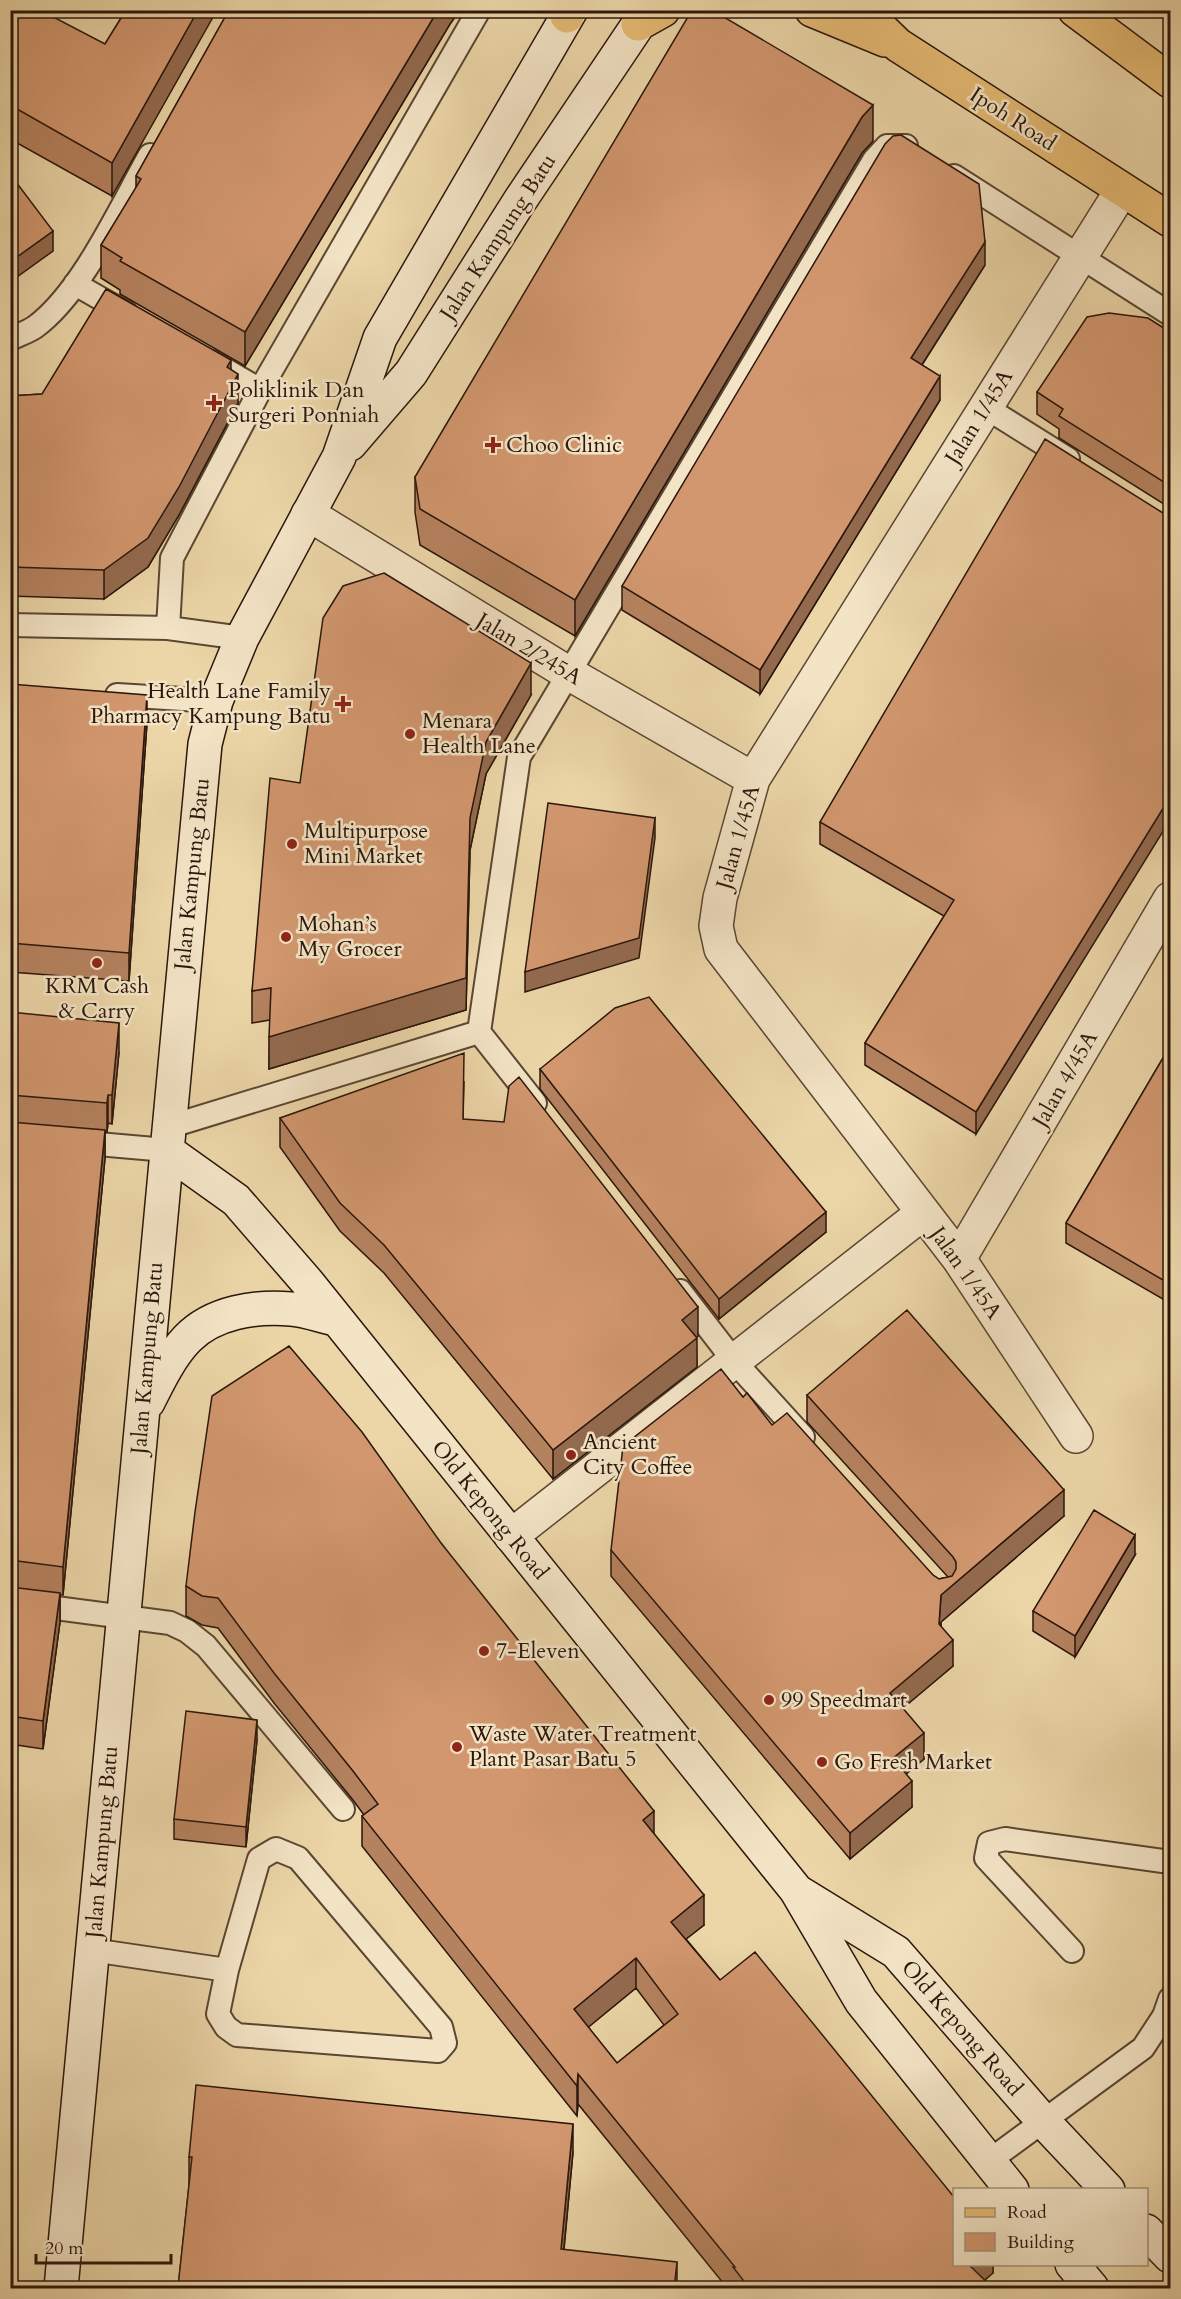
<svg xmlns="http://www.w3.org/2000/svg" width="1181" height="2299" font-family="Cardo,serif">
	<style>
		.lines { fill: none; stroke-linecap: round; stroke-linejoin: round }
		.lane-casing { stroke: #5a4632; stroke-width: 26 }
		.street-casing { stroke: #5a4632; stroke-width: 36 }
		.secondary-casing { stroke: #2a160b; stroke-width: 36 }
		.primary-casing { stroke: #2a160b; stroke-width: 36 }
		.lane { stroke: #f3e4c6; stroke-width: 22 }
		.street { stroke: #f3e4c6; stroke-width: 33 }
		.secondary { stroke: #f3e4c6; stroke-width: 33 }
		.primary { stroke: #e6bb74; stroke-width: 33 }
		.wall { fill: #b5825f; stroke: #2a160b; stroke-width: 1.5; fill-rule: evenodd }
		.shaded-wall { fill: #936a4e; stroke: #2a160b; stroke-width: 1.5 }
		.building { fill: #d2976f; stroke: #2a160b; stroke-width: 1.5; fill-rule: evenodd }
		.poi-dot { fill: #8f2418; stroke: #f3e4c6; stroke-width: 2 }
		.labels { text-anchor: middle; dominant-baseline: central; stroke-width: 5; stroke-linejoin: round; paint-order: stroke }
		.street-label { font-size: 22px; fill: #2a160b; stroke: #f3e4c6 }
		.poi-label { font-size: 22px; fill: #2a160b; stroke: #f3e4c6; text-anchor: start }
	</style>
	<rect width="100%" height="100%" fill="#ecd6a8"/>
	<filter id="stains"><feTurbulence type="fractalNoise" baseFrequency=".00333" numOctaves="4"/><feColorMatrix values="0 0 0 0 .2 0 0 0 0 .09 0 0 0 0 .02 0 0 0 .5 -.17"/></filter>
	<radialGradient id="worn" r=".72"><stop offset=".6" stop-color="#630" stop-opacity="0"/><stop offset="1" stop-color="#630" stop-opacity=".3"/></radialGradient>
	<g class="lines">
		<defs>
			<path id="lane" d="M954 176 1170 314
				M75 284 126 313
				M10 339C18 335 28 332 35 327 82 293 121 206 150 155
				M212 362 260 390
				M985 407 1068 459
				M10 625 168 628 242 638
				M168 628 172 558 260 390 479 10
				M117 695 216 701
				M535 1103 479 1032 519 757 874 160 887 146H906
				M168 1127 479 1032
				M75 1142 166 1150
				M680 1291 734 1361 803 1437
				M10 1602 170 1623 187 1631 206 1646 343 1809
				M276 1849 298 1858 441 2027 445 2043 438 2051 237 2035 226 2027 218 2014 227 1970 259 1859Z
				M92 1950 227 1970
				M1072 1951 986 1858 989 1843 1005 1839 1170 1862
				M989 2161 1143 2048 1164 2016 1170 1999"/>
			<path id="street" d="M308 514 568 673 753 779
				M959 1259 1170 899
				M1076 1436 959 1259 721 949 716 926 720 898 753 779 1122 190
				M511 1536 923 1213"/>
			<path id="secondary" d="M350 444 411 373 519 202 648 10
				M166 1150 236 1200 308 1283 796 1890 861 2001 1012 2190
				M148 1402C159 1380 170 1357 187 1339 213 1312 255 1306 291 1309 306 1310 321 1316 336 1319
				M800 1893 896 1952 1043 2121 1108 2190
				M1146 2231 1170 2256
				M1072 2264 1092 2288
				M61 2288 205 744 216 701 242 638 339 457 380 338 571 10"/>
			<path id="primary" d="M812 10 885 40
				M862 10 898 45 1170 220
				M1075 10 1170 81
				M567 16 568 10
				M638 24 663 10"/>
		</defs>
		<!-- lane casing -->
		<use href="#lane" class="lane-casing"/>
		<!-- street casing -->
		<use href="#street" class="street-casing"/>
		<!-- secondary casing -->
		<use href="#secondary" class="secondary-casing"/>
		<!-- primary casing -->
		<use href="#primary" class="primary-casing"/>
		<!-- lane -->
		<use href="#lane" class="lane"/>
		<!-- street -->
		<use href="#street" class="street"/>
		<!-- secondary -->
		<use href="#secondary" class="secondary"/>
		<!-- primary -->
		<use href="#primary" class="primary"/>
	</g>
	<!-- wall -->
	<path class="wall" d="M10 10 105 44 126 10 112 196 10 139Z
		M229 10H460L450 24 245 366 120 294V290L101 278V245L136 189V176Z
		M873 141 862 153 575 636 420 545 415 512V477Z
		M985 265 922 365 940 400 760 694 622 610V586Z
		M1170 332V508L1059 438V429L1037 414V392Z
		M231 370 238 403 179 515 148 567 104 599 10 596V396L42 394Z
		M1163 513 1169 515 976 1134 865 1065V1043L944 916 820 844V822Z
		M10 684 147 723 129 981 10 972Z
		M531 695 486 774 470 850 466 1010 269 1069 270 1020 252 1023V991L300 783Z
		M10 1012 119 1052 112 1124 108 1123 107 1132 105 1131V1158L63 1595H60V1622L43 1749 10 1744Z
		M1170 1046 1168 1302 1066 1243V1223Z
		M540 1069 826 1232 719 1319 540 1089Z
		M464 1082 463 1119 698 1336 696 1337 697 1367 553 1479 384 1273 340 1231 280 1147V1118Z
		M807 1395 1064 1516 941 1622V1626L953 1666 903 1708 924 1759 906 1774 912 1807 850 1859 611 1576V1550L743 1397 772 1425 933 1575 939 1579 948 1577 807 1422Z
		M441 1543 654 1834 704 1925 686 1939 720 1980 993 2265V2273L985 2280 994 2289H728L578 2104 577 2116 362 1846V1816L364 1815 353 1800 274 1703 218 1628 202 1625 186 1616V1586ZM636 1988 664 2025 617 2063 588 2027Z
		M1135 1555 1075 1657 1033 1631V1611Z
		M257 1740 246 1847 174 1839V1819Z
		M573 2152 564 2250 677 2289H178L189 2185V2157Z"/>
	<!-- shaded-wall -->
	<path class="shaded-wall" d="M198 10H217L112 196V163Z
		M438 10H460L450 24 245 366V332Z
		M873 105V141L862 153 575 636V600L862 117Z
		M53 231V251L10 282V262Z
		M985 242V265L911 382V358Z
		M231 360V388L238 374V403L179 515 148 567 104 599V570Z
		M940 376V400L760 694V670Z
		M531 663V695L486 774 470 850 466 1010 269 1069V1037L486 742Z
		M147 695V723L129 981V953Z
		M1170 797V820L976 1134V1112Z
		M655 818V838L639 958 525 992V972Z
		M119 1023V1052L112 1124V1095Z
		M10 1095H11L10 1124Z
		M108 1095V1123L107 1132V1103Z
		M105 1130V1158L63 1595V1567Z
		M826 1212V1232L719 1319V1299Z
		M1170 1279V1299L1168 1302V1283Z
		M698 1307V1336L682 1349V1320Z
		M697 1338V1367L553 1479V1450Z
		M1064 1490V1516L941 1622 939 1650V1624L941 1595Z
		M1135 1535V1555L1075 1657V1636Z
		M10 1560H11L10 1589Z
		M60 1593V1622L43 1749V1721Z
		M953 1640V1666L890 1719V1693Z
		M257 1720V1740L246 1847V1827Z
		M924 1733V1759L893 1785V1758Z
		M912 1781V1807L850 1859V1833Z
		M654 1811V1841L643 1820Z
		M704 1895V1925L671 1951V1922Z
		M636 1958V1988L574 2039V2009Z
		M578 2074V2104L577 2116V2086Z
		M573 2124V2152L561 2278V2249Z
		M677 2262V2289H674Z
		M968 2265H993V2273L974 2289Z"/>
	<!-- building -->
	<path class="building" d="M10 10H40L105 44 126 10H198L112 163 10 105Z
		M229 10H438L245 332 120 261 122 258 101 245 141 179 136 176Z
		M692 10H712L873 105 862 117 575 600 420 509 415 477Z
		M901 135 979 184 985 242 911 358 940 376 760 670 622 586 885 144 893 136Z
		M16 182 53 231 10 262V186Z
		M106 289 231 360 227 367 238 374 179 487 148 538 104 570 10 567V396L42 394Z
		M1109 313 1148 318 1170 332V486L1059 416 1063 409 1037 392 1087 317Z
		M1045 439 1163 513 1170 515V797L976 1112 865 1043 954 900 820 822Z
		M384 573 531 663 486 742 470 818 466 978 269 1037 271 988 252 991 270 778 300 783 323 618 343 586Z
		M10 684 147 695 129 953 10 943Z
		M548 803 655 818 639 938 525 972Z
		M649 997 826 1212 719 1299 540 1069 615 1008Z
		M10 1012 119 1023 112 1095H108L107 1103 10 1095Z
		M1170 1046V1279L1168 1283 1066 1223Z
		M464 1053 463 1119 504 1122 509 1086 519 1077 698 1307 682 1320 697 1338 553 1450 384 1245 340 1203 280 1118Z
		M10 1122 105 1130 63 1567 10 1560Z
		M907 1310 1064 1490 941 1595 939 1624 953 1640 890 1693 924 1733 893 1758 912 1781 850 1833 611 1550 623 1446 721 1369 743 1397 747 1393 772 1425 787 1413 933 1575 939 1579 952 1576 956 1569V1562L953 1557 807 1395Z
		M289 1346 362 1432 441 1543 654 1811 643 1820 704 1895 671 1922 720 1980 755 1952 954 2197V2265H969L994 2289H750L733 2267H735L578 2074 577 2086 362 1816 378 1804 353 1771 274 1673 218 1598 202 1596 186 1586 195 1512 212 1396ZM636 1958 678 2014 617 2063 574 2009Z
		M1094 1510 1135 1535 1075 1636 1033 1611Z
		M10 1587 60 1593 43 1721 10 1716Z
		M186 1711 257 1720 246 1827 174 1819Z
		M196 2085 573 2124 561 2249 677 2262 674 2289H190L178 2287 192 2157H189Z"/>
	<!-- markers -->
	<g class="poi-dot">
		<path d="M211 394h6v6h6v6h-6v6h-6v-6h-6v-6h6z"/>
		<path d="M490 436h6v6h6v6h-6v6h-6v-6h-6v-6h6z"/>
		<path d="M340 695h6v6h6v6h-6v6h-6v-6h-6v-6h6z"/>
		<circle cx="410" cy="734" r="6"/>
		<circle cx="292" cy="844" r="6"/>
		<circle cx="286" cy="937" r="6"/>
		<circle cx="97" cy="963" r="6"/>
		<circle cx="571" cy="1455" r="6"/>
		<circle cx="484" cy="1651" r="6"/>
		<circle cx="769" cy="1700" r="6"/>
		<circle cx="457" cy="1747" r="6"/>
		<circle cx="822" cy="1762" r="6"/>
	</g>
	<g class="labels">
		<!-- street labels -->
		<g class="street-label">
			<text transform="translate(1013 119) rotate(33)">Ipoh Road</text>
			<text transform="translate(498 237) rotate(-57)">Jalan Kampung Batu</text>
			<text transform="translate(979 417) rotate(-58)">Jalan 1/45A</text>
			<text transform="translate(529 649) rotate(31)">Jalan 2/245A</text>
			<text transform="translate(738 837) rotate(-74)">Jalan 1/45A</text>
			<text transform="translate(192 874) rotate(-84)">Jalan Kampung Batu</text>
			<text transform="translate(1065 1079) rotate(-60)">Jalan 4/45A</text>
			<text transform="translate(966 1273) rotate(55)">Jalan 1/45A</text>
			<text transform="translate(147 1358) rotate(-85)">Jalan Kampung Batu</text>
			<text transform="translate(490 1510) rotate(51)">Old Kepong Road</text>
			<text transform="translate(102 1842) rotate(-85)">Jalan Kampung Batu</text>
			<text transform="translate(962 2028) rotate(49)">Old Kepong Road</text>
		</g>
		<!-- poi labels -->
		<g class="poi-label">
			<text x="228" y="390">Poliklinik Dan<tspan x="228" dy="25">Surgeri Ponniah</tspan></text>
			<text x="506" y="445">Choo Clinic</text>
			<text x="331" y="691" text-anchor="end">Health Lane Family<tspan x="331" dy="25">Pharmacy Kampung Batu</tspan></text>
			<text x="422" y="721">Menara<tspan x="422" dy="25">Health Lane</tspan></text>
			<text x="304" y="831">Multipurpose<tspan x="304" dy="25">Mini Market</tspan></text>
			<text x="298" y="924">Mohan’s<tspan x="298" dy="25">My Grocer</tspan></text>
			<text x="97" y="986" text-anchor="middle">KRM Cash<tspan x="97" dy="25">&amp; Carry</tspan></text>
			<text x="583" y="1442">Ancient<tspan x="583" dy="25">City Coffee</tspan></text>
			<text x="496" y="1651">7-Eleven</text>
			<text x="781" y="1700">99 Speedmart</text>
			<text x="469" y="1734">Waste Water Treatment<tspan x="469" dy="25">Plant Pasar Batu 5</tspan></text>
			<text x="834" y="1762">Go Fresh Market</text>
		</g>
	</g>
	<!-- margin -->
	<rect width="1181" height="2299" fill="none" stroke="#ecd6a8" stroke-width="36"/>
	<rect x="12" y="12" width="1157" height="2275" fill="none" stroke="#2a160b" stroke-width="3"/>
	<rect x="18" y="18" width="1145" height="2263" fill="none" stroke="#2a160b" stroke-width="1.5"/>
	<!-- legend -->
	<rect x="953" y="2188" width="195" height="78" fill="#f3e4c6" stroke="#a3927b" stroke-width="1.5"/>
	<rect x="965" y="2208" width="30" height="9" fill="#e6bb74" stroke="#a3927b" stroke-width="1.5"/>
	<text x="1007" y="2218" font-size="18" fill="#2a160b">Road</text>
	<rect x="965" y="2233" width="30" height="18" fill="#d2976f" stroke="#a3927b" stroke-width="1.5"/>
	<text x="1007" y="2248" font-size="18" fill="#2a160b">Building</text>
	<!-- scale -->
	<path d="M36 2254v9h135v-9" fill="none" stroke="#2a160b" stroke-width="3"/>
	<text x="45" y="2254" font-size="18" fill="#2a160b" stroke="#f3e4c6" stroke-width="4.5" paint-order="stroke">20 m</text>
	<rect width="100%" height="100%" filter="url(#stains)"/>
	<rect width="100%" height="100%" fill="url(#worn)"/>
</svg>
